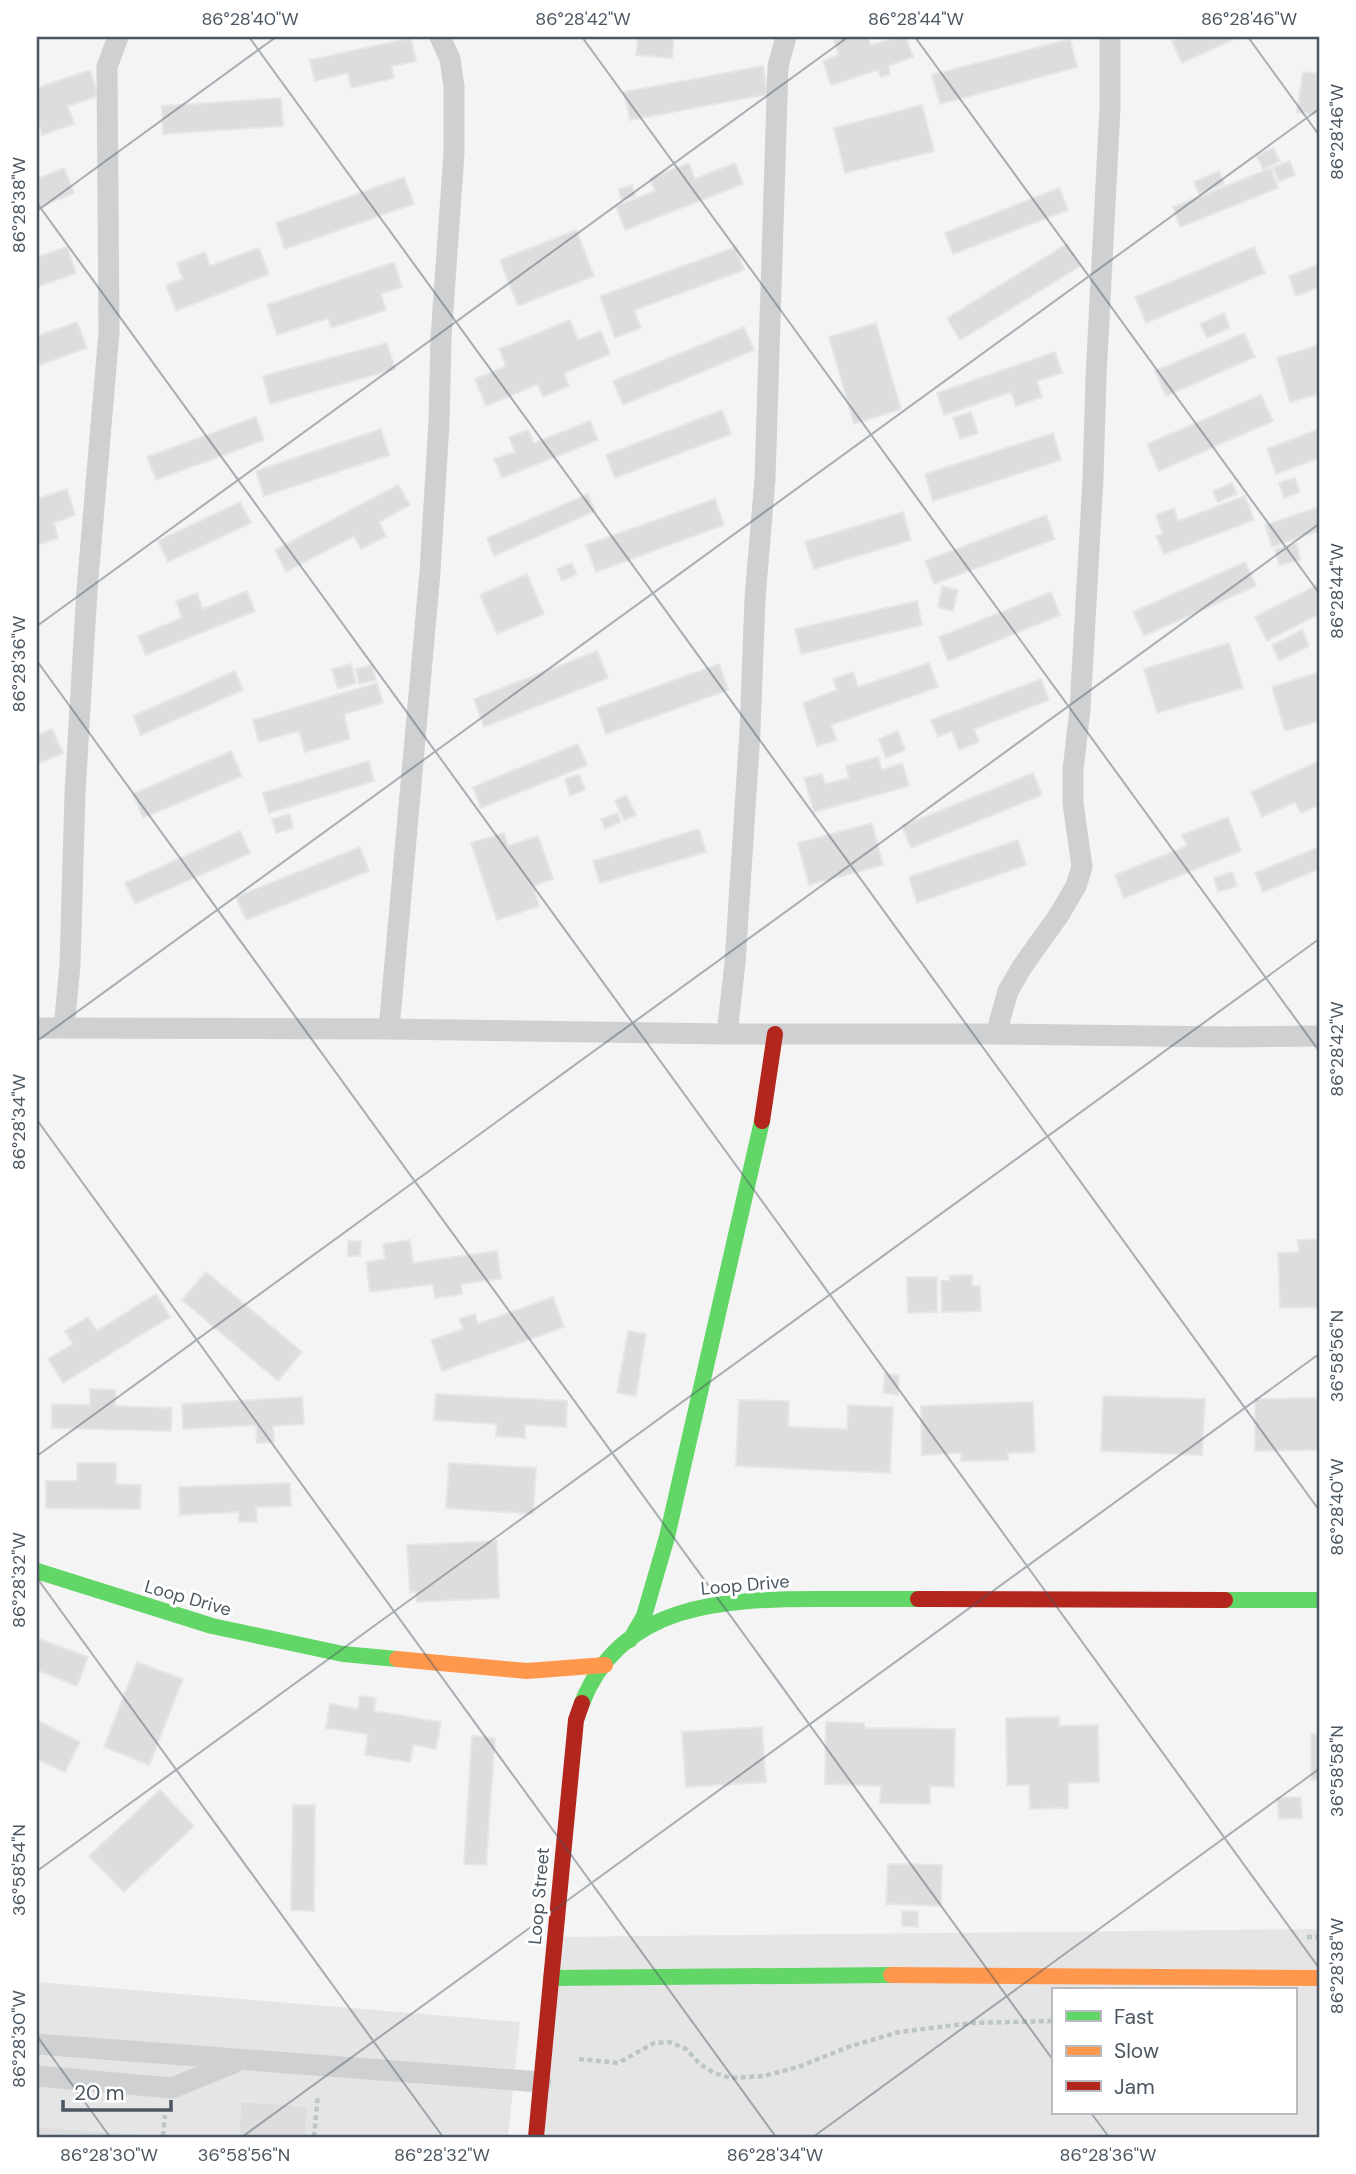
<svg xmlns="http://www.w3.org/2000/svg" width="1356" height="2174" font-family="'DM Sans',sans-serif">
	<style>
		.education { fill: #e6e5e6; fill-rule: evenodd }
		.building { fill: #ddddde; stroke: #e5e6e7; stroke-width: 2 }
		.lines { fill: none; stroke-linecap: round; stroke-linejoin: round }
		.path { stroke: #bcc7c4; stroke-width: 4.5; stroke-dasharray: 5 3.5; stroke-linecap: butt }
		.lane { stroke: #ced0d2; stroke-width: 21 }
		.fast { stroke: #63d668; stroke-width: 16 }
		.slow { stroke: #ff974d; stroke-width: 16 }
		.jam { stroke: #b3261e; stroke-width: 16 }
		.ticks { fill: none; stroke: #4a5661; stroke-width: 2; stroke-opacity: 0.45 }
		.labels { text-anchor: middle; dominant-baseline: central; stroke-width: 6; stroke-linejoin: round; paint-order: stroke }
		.street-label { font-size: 18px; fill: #4a5661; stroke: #fff }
		.neatline { fill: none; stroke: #4a5661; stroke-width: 2.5 }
		.ticks-label { font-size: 18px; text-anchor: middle; fill: #4a5661 }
	</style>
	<rect width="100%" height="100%" fill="#f4f4f4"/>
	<!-- education -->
	<path class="education" d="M1319 1929V2137H536L554 1937ZM1053 1990H1295V2113H1053Z
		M37 1982 520 2022 508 2137H37Z"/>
	<!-- building -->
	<path class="building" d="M638 37H674L672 58 636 55Z
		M845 37H868L871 45 898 37H906L913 57 888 66 890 74 881 77 878 70 831 85 823 61 839 55 834 40Z
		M1183 37H1239L1182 63 1172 41Z
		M411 38 416 61 392 66 394 78 351 88 348 73 315 81 310 60Z
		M1070 39 1077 67 940 104 932 75Z
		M763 66 768 94 630 120 624 92Z
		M90 70 98 96 68 106 74 124 42 135 37 118V88Z
		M1303 72 1319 74V115L1297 112Z
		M281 98 283 126 163 134 162 106Z
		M922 105 934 151 845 173 834 128Z
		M1273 148 1280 161 1263 169 1257 156Z
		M1290 161 1295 175 1279 182 1273 167Z
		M689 163 695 179 735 163 743 184 625 230 616 206 655 191 650 178Z
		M64 168 74 193 37 208V179Z
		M1271 168 1278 188 1180 227 1173 207Z
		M1219 171 1224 184 1199 194 1194 182Z
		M404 177 414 204 285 249 276 223Z
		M632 185 635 196 621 200 619 189Z
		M1059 188 1068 210 953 254 945 233Z
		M576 230 594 276 518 306 500 260Z
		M1067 244 1080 266 960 340 947 318Z
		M67 247 76 273 37 287V257Z
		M736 247 744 270 634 310 641 328 615 338 600 296Z
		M1254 247 1265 273 1146 323 1135 297Z
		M259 248 269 274 176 311 166 285 183 279 177 263 205 252 210 266Z
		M394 262 402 287 381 294 386 310 331 328 328 318 277 335 267 305Z
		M1319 264V287L1296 296 1289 276Z
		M1224 313 1230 328 1207 338 1200 324Z
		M570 320 578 340 601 331 610 354 564 373 569 386 543 397 538 384 486 406 475 379 506 366 499 349Z
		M77 322 87 348 37 366V336Z
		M876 323 901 409 854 424 829 337Z
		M744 327 754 350 623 405 613 381Z
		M1244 333 1255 357 1166 396 1155 371Z
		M387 343 395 369 270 404 263 376Z
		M1319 345V394L1290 402 1277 358Z
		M1055 352 1062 373 1037 381 1042 397 1016 406 1011 392 944 415 937 393Z
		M1261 395 1273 421 1159 471 1147 444Z
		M722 410 731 434 615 478 606 455Z
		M971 412 978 433 960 439 953 418Z
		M256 417 264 440 156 480 147 457Z
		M590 421 598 440 502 478 494 459 515 452 509 437 528 430 534 443Z
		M381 429 389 455 264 496 256 471Z
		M1319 429V458L1276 474 1267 449Z
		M1053 433 1061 460 933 501 925 474Z
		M1295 478 1300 492 1284 498 1279 483Z
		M1232 483 1237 494 1218 502 1213 491Z
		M398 485 410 505 379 522 386 536 361 549 354 536 286 572 275 550Z
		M67 489 75 515 54 523 58 538 37 545V499Z
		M588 494 595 511 494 556 487 538Z
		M1245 496 1254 520 1164 554 1156 536 1163 534 1156 515 1174 508 1178 521Z
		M715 499 724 525 596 572 586 545Z
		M240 502 251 523 168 562 158 541Z
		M1319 507V531L1272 547 1265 525Z
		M903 512 911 540 814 569 805 542Z
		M1046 515 1055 539 934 584 925 561Z
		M1297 544 1300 560 1279 565 1275 549Z
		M1245 562 1256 586 1144 636 1133 612Z
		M572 563 577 574 562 581 557 569Z
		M527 574 544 614 497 634 480 595Z
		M1319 584V614L1267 641 1255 617Z
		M942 586 958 590 953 611 938 607Z
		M247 591 255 611 146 655 138 636 182 618 176 601 197 593 203 609Z
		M1051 592 1060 615 948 661 939 637Z
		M917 601 922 625 801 654 795 629Z
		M1302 630 1309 646 1279 661 1272 645Z
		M1229 643 1243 688 1157 713 1144 669Z
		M597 651 608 678 484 727 474 699Z
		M929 663 938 687 831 725 837 740 817 746 803 703 837 690 833 679 853 672 858 687Z
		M351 664 356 683 338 689 332 669Z
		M719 664 728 690 606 734 597 708Z
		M372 665 376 680 359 684 356 669Z
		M235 671 243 690 141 735 133 716Z
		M1319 672V721L1285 731 1272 687Z
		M1041 679 1049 700 974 729 979 742 959 750 952 731 938 737 931 720Z
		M377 683 383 703 344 714 350 739 305 752 299 731 259 742 253 720Z
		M52 729 63 753 37 764V735Z
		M898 731 905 750 886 758 879 739Z
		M578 744 587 765 481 808 473 787Z
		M231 751 242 776 143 818 133 794Z
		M878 757 882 770 902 763 909 786 814 812 804 778 822 774 825 784 849 778 846 766Z
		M369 761 374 781 269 813 263 793Z
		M1319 761V805L1301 813 1295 802 1262 817 1251 792Z
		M1033 773 1042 795 911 848 902 826Z
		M579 774 585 790 570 796 565 779Z
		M626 795 636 815 624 820 615 801Z
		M617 813 621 822 605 829 601 819Z
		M290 814 293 828 276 833 272 819Z
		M1228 817 1241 851 1124 898 1115 875 1187 846 1182 835Z
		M872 823 883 865 809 885 798 843Z
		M699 829 706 852 600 883 593 861Z
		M240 831 250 853 135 904 125 883Z
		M504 833 508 846 538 836 553 879 533 886 539 906 497 920 471 843Z
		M1018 840 1026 865 917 903 909 877Z
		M360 847 369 871 246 920 236 897Z
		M1319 847V869L1263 892 1255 873Z
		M1232 872 1237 886 1218 892 1214 878Z
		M1319 1239V1307L1280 1308 1278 1253 1299 1252 1298 1240Z
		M410 1240 413 1263 497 1251 501 1279 461 1284 462 1294 435 1298 433 1284 370 1292 366 1262 385 1259 383 1244Z
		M348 1241H361L360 1256H348Z
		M206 1272 302 1352 278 1381 182 1300Z
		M972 1275V1286H980L981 1311 942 1312 941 1281H950L949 1276Z
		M907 1277H937V1312L908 1313Z
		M156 1294 170 1317 63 1383 48 1359 73 1344 65 1331 88 1317 97 1331Z
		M553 1297 564 1327 442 1371 431 1340 463 1329 459 1319 475 1314 478 1324Z
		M628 1331 646 1334 636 1396 617 1393Z
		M885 1374 899 1375 898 1395 883 1393Z
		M90 1389 116 1390 115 1406 172 1408 171 1431 52 1428V1404L90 1405Z
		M436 1394 567 1401 566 1427 525 1425V1438L496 1436 497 1424 434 1420Z
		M1103 1396 1205 1399 1202 1455 1101 1451Z
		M302 1397 304 1424 273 1426 274 1442 257 1443 256 1425 183 1429 182 1404Z
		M1319 1398V1450L1255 1451V1399Z
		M739 1400 789 1401 788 1427 847 1429 848 1405 893 1407 890 1473 736 1466Z
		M1033 1402 1035 1452 1008 1453V1460L961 1461V1453L922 1455 921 1406Z
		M77 1463H116V1484L141 1485 140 1509 46 1508V1481H77Z
		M449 1463 536 1468 533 1514 446 1508Z
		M290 1483 291 1506 256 1507 257 1522H239V1512L180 1515 179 1487Z
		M497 1541 499 1598 417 1602 416 1591 410 1592 407 1545Z
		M37 1638 88 1657 77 1686 37 1670Z
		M137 1662 183 1679 149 1765 104 1747Z
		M360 1696 376 1698 374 1711 441 1722 436 1749 413 1745 410 1762 365 1755 368 1734 326 1728 330 1704 358 1709Z
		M1059 1717V1726L1098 1725 1099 1782 1068 1783V1808L1030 1809 1029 1785H1007L1006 1718Z
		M37 1720 80 1742 65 1772 37 1759Z
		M826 1722 864 1723 865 1728 955 1729 954 1787 930 1786V1804L880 1803 881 1786 825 1784Z
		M762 1727 766 1782 686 1787 682 1732Z
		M1311 1734H1319V1780H1311Z
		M472 1736 495 1738 486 1865 464 1864Z
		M160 1790 194 1826 124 1892 89 1856Z
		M1301 1797 1302 1818 1279 1819 1277 1798Z
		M293 1805H315L314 1911 291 1910Z
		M888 1864 942 1865 941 1906 886 1904Z
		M902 1911 918 1912V1927L902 1926Z
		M241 2101 308 2106 306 2137H238Z
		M37 2126 163 2136 179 2137H37Z"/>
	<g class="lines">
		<!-- path -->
		<path class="path" d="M1307 1937H1319
			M579 2059 618 2063 654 2043 670 2042 686 2049 700 2064 714 2073 731 2078 764 2076 798 2067 851 2046 899 2032 972 2023 1053 2021
			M163 2136 165 2115
			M314 2137 318 2095"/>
		<!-- lane -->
		<path class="lane" d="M37 1028 389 1029 727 1034H996L1229 1037 1319 1036
			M64 1028 70 965 75 793 87 590 109 332 107 67 118 37
			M389 1029 430 572 439 422 441 338 454 153V87L450 59 440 37
			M727 1034 735 963 750 731 755 598 765 479 778 66 786 37
			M996 1034 1008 991 1022 967 1059 915 1076 886 1082 867 1073 803V770L1080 709 1093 479 1096 377 1110 108V37
			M37 2044 541 2082
			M37 2076 172 2088 236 2062"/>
		<!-- fast -->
		<path class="fast" d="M37 1571 212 1626 343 1654 397 1659
			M1225 1600H1319
			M630 1640 644 1616 667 1537 762 1121
			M582 1703C621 1603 724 1599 816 1599 850 1599 884 1599 918 1599
			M551 1978 891 1975"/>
		<!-- slow -->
		<path class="slow" d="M397 1659 527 1671 605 1665
			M891 1975 1319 1978"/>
		<!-- jam -->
		<path class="jam" d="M762 1121 775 1034
			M918 1599 1225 1600
			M536 2137 576 1720 582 1703"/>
	</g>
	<!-- ticks -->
	<path class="ticks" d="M249 37 1319 1510M582 37 1319 1051M915 37 1319 593M1248 37 1319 135M37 203 1319 1968M37 211 276 37M37 626 848 37M37 661 1053 2060M37 1041 1319 109M37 1120 776 2137M37 1456 1319 524M37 1578 443 2137M37 1871 1319 939M37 2036 110 2137M1091 2113 1109 2137M242 2137 1319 1354M813 2137 1319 1769"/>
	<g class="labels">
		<!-- street labels -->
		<g class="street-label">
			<text transform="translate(745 1585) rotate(-5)">Loop Drive</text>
			<text transform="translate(188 1598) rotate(16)">Loop Drive</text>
			<text transform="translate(539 1896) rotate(-85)">Loop Street</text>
		</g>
	</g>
	<!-- border -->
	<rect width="1356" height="2174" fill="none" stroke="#ffffff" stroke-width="77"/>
	<!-- legend -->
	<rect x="1052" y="1988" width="245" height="126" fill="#ffffff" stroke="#b7bbc0" stroke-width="2"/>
	<rect x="1066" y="2011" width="35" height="10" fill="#63d668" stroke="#b7bbc0" stroke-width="2"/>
	<text x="1114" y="2024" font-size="21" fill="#4a5661">Fast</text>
	<rect x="1066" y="2046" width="35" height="10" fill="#ff974d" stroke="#b7bbc0" stroke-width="2"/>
	<text x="1114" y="2058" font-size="21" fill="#4a5661">Slow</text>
	<rect x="1066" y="2081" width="35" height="10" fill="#b3261e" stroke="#b7bbc0" stroke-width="2"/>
	<text x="1114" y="2094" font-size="21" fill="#4a5661">Jam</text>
	<!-- scale -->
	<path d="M63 2100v10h108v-10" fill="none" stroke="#4a5661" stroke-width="3.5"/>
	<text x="74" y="2100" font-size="21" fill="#4a5661" stroke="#ffffff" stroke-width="5" paint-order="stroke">20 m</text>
	<rect x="38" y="38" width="1280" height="2098" class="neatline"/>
	<g class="ticks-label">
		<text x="250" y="25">86°28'40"W</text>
		<text x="583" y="25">86°28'42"W</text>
		<text x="916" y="25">86°28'44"W</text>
		<text x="1249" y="25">86°28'46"W</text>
		<text transform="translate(1337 132) rotate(-90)" y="6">86°28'46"W</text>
		<text transform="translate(19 205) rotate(-90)" y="6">86°28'38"W</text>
		<text transform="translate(1337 591) rotate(-90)" y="6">86°28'44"W</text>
		<text transform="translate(19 664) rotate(-90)" y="6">86°28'36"W</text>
		<text transform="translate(1337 1049) rotate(-90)" y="6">86°28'42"W</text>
		<text transform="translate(19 1122) rotate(-90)" y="6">86°28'34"W</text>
		<text transform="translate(1337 1356) rotate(-90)" y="6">36°58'56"N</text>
		<text transform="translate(1337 1507) rotate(-90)" y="6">86°28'40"W</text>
		<text transform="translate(19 1580) rotate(-90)" y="6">86°28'32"W</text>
		<text transform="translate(1337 1771) rotate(-90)" y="6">36°58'58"N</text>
		<text transform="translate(19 1870) rotate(-90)" y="6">36°58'54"N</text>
		<text transform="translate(1337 1966) rotate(-90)" y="6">86°28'38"W</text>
		<text transform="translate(19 2039) rotate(-90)" y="6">86°28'30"W</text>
		<text x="109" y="2161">86°28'30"W</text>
		<text x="244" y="2161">36°58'56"N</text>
		<text x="442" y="2161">86°28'32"W</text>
		<text x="775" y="2161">86°28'34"W</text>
		<text x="1108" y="2161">86°28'36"W</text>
	</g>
</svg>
